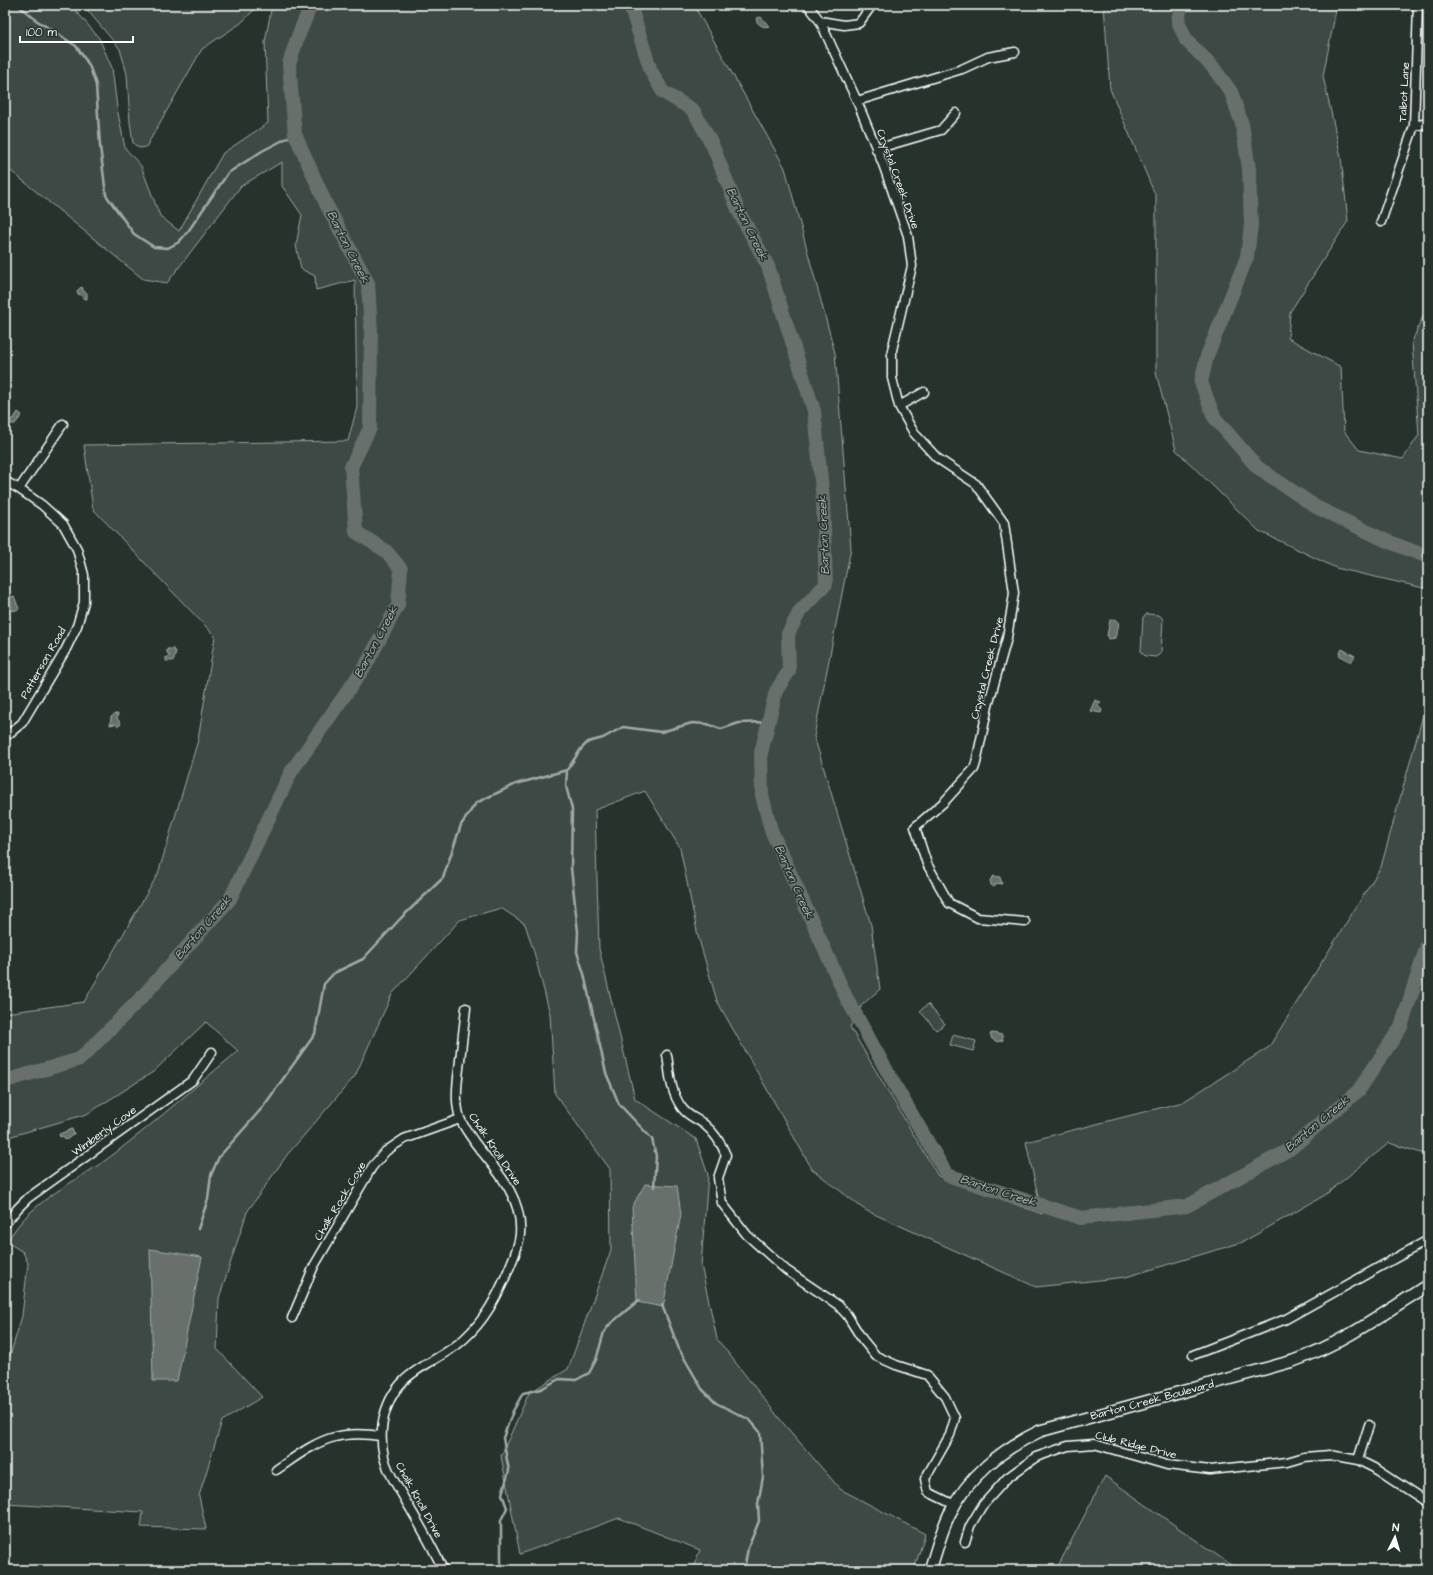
<svg xmlns="http://www.w3.org/2000/svg" width="1433" height="1575" font-family="'Architects Daughter',sans-serif">
	<style>
		.green { fill: #3e4944; stroke: #9ea4a2 }
		.water { fill: #67706c; stroke: #a4a9a7 }
		.lines { fill: none; stroke-linecap: round; stroke-linejoin: round }
		.stream { stroke: #a4a9a7; stroke-width: 2.5 }
		.river { stroke: #67706c; stroke-width: 14 }
		.street-casing { stroke: #fff; stroke-width: 11 }
		.secondary-casing { stroke: #fff; stroke-width: 14 }
		.street { stroke: #26332d; stroke-width: 8 }
		.secondary { stroke: #26332d; stroke-width: 11 }
		.labels { text-anchor: middle; dominant-baseline: central; stroke-width: 3; stroke-linejoin: round; paint-order: stroke }
		.street-label { font-size: 11px; fill: #fff; stroke: #26332d }
		.water-label { font-size: 12px; font-style: italic; fill: #b3b8b6; stroke: #26332d }
	</style>
	<rect width="100%" height="100%" fill="#26332d"/>
	<filter id="ink" filterUnits="userSpaceOnUse"><feTurbulence type="fractalNoise" baseFrequency=".025" numOctaves="2"/><feDisplacementMap in="SourceGraphic" scale="8" xChannelSelector="R" yChannelSelector="G"/><feConvolveMatrix kernelMatrix="1 2 1 2 8 2 1 2 1" color-interpolation-filters="sRGB"/></filter>
	<g filter="url(#ink)">
		<!-- green -->
		<path class="green" d="M5 5H71L99 38 112 68 117 108 125 148 141 166 160 216 179 231 223 153 268 123 265 42 272 5H694L785 168 835 353 851 548 814 736 871 925 880 989 862 1005 850 1027 938 1176 1042 1214 1026 1142 1183 1102 1269 1047 1381 867 1428 697V1155L1389 1143 1325 1195 1243 1242 1126 1277 1036 1287 865 1210 812 1169 717 1001 698 936 680 848 645 791 595 810 599 949 635 1099 696 1139 708 1175 701 1265 717 1339 783 1423 840 1489 925 1534 914 1570H692L700 1550 619 1518 520 1554 501 1456 529 1393 568 1369 611 1250 610 1169 555 1094 550 1014 534 952 525 924 501 908 460 920 392 994 355 1076 287 1155 247 1212 219 1298 217 1349 262 1397 222 1421 199 1496 206 1529 141 1527 143 1512 5 1504V1359L10 1356 22 1316 28 1263 23 1252 7 1242C32 1198 76 1183 114 1154 157 1121 197 1085 238 1051L206 1022 153 1072 87 1114 5 1138V1013L84 1002 158 874 198 740 215 636 93 509 84 445 348 441 357 407 355 280 316 290 315 276 301 269 296 245 302 215 282 186V162L241 186 167 283 143 279 11 171 5 168Z
			M83 5H259L241 23 202 49 146 147 139 148 133 143 130 122 127 74 120 49Z
			M1104 5H1337L1323 76 1341 157 1348 221 1290 312 1288 338 1341 367 1344 431 1359 450 1403 459 1419 435 1412 342 1428 304V589L1336 568 1259 531 1176 450 1156 373V197L1110 89Z
			M1147 614 1159 615 1163 619 1161 653 1156 657 1145 656 1141 652 1143 617Z
			M928 1004 945 1024 936 1030 920 1011Z
			M953 1035 976 1041 973 1051 950 1045Z
			M1105 1476 1238 1570H1056Z"/>
		<!-- water -->
		<path class="water" d="M761 17 769 26C764 28 758 25 756 20L757 18Z
			M81 287 83 288V291L87 293V299H84L81 295 78 294 77 291Z
			M18 412 22 415 15 424H12L10 423V420L14 418Z
			M14 596 19 609 13 611 8 597Z
			M1112 619 1117 620C1121 625 1116 632 1115 638L1109 639 1107 635 1110 620Z
			M167 649H174V651H176L174 660 172 661H166V657H169V654L167 653Z
			M1342 649 1355 656 1351 662 1339 655Z
			M1095 700 1101 702 1098 706 1102 710 1101 713 1090 711Z
			M115 714H118L117 718 121 724 119 726 115 724 110 725 111 717Z
			M994 876 1000 877 1002 884 997 883 994 887 991 885 990 880Z
			M993 1033 1002 1035 1003 1040 998 1042 992 1039 990 1034Z
			M72 1129 74 1134 66 1140 63 1136 60 1137 59 1134Z
			M645 1184 677 1186 681 1214 663 1307 637 1302 632 1207Z
			M150 1249 202 1257 177 1381H153Z"/>
		<g class="lines">
			<!-- stream -->
			<path class="stream" d="M18 5 36 20 76 46 89 65 96 85 100 146 106 195 134 234 154 247 168 248 179 242 189 230 228 173 262 151 295 134
				M567 770 566 786 572 809 571 868 578 932 577 952 584 974 606 1073 619 1104 652 1139 656 1156 654 1187
				M198 1229 208 1199 211 1175 219 1157 263 1107 315 1034 324 984 334 973 363 959 401 918 443 878 461 825 476 803 516 784 567 770 581 749 588 742 603 738 623 727 661 732 692 723 707 724 721 729 739 723 768 722
				M662 1305 679 1349 702 1389 716 1403 750 1420 760 1432 763 1477 758 1504 759 1521 748 1548 744 1570
				M501 1570V1520L507 1508 502 1494 509 1471 503 1438 513 1411 523 1393 541 1389 559 1379 576 1380 589 1373 596 1360 604 1332 610 1324 639 1300"/>
			<!-- river -->
			<path class="river" d="M629 5 631 8 651 71 663 92 693 110 712 144 739 212 768 266 814 411 823 500 826 584 800 611 788 634 789 671 776 691 761 753 762 795 771 830 846 997 897 1089 947 1175 1081 1218 1187 1206 1290 1149 1359 1090 1401 1027 1428 942
				M1181 5 1178 21 1186 40 1212 66 1231 92 1242 124 1249 169 1251 225 1247 257 1207 356 1201 382 1214 417 1257 467 1316 507 1387 541 1428 557
				M5 1081 80 1059 142 997 230 899 291 772 366 665 398 605 401 569 386 551 356 532 351 467 370 428 371 332 368 283 326 204 295 134 289 64 297 39 311 5"/>
			<defs>
				<path id="street" d="M808 5 820 21 857 101 884 167 908 236 912 266 892 350V378L899 406 914 433 937 458 976 484 1004 523 1014 593 1007 638 988 706 976 763 974 769 944 802 915 827 927 864 949 903 978 918 1025 922
					M820 21 844 25 859 23 872 5
					M857 101 962 69 988 57 1015 52
					M1414 126 1428 123
					M876 149 941 130 956 113
					M1381 222 1414 126 1418 5
					M899 406 924 392
					M5 481 19 489 42 505 63 524 77 549 84 575V602L77 626 65 651 22 723 5 737
					M19 489 63 424
					M667 1055C670 1075 670 1091 682 1108 690 1118 697 1118 705 1125 715 1133 721 1143 726 1155L718 1178 722 1203 747 1235 786 1270 838 1305 847 1315 862 1339 876 1356 896 1365 927 1375 945 1397 955 1418 950 1435 925 1479 928 1492 955 1505
					M5 1224 18 1208 28 1198 193 1080 212 1052
					M292 1318 314 1266 372 1167 386 1151 404 1139 460 1119
					M1193 1355 1286 1319 1428 1240
					M1358 1460 1369 1425
					M276 1470C294 1458 314 1442 335 1437 350 1433 366 1434 381 1436
					M965 1542 970 1526 982 1506 1007 1478 1036 1457 1068 1446 1094 1444 1167 1465 1210 1470 1287 1462 1304 1457 1330 1455 1358 1460 1378 1470 1428 1503
					M443 1570C432 1545 418 1522 404 1498 397 1485 387 1472 384 1457 377 1426 386 1392 413 1373 429 1361 449 1353 464 1339 485 1320 497 1297 508 1271 513 1259 519 1247 520 1234 523 1197 496 1170 475 1143 470 1135 463 1127 460 1118 454 1099 458 1079 460 1060 462 1042 464 1025 466 1008"/>
				<path id="secondary" d="M930 1570C936 1552 941 1532 949 1515 969 1475 1001 1450 1040 1431L1293 1361C1342 1344 1384 1313 1428 1285"/>
			</defs>
			<!-- street casing -->
			<use href="#street" class="street-casing"/>
			<!-- secondary casing -->
			<use href="#secondary" class="secondary-casing"/>
			<!-- street -->
			<use href="#street" class="street"/>
			<!-- secondary -->
			<use href="#secondary" class="secondary"/>
		</g>
	</g>
	<g class="labels">
		<!-- street labels -->
		<g class="street-label">
			<text transform="translate(1404 92) rotate(-87)">Talbot Lane</text>
			<text transform="translate(898 179) rotate(70)">Crystal Creek Drive</text>
			<text transform="translate(43 663) rotate(-60)">Patterson Road</text>
			<text transform="translate(987 668) rotate(-76)">Crystal Creek Drive</text>
			<text transform="translate(104 1131) rotate(-36)">Wimberly Cove</text>
			<text transform="translate(495 1149) rotate(56)">Chalk Knoll Drive</text>
			<text transform="translate(340 1201) rotate(-59)">Chalk Rock Cove</text>
			<text transform="translate(1152 1400) rotate(-15)">Barton Creek Boulevard</text>
			<text transform="translate(1136 1445) rotate(14)">Club Ridge Drive</text>
			<text transform="translate(419 1500) rotate(61)">Chalk Knoll Drive</text>
		</g>
		<!-- water labels -->
		<g class="water-label">
			<text transform="translate(747 224) rotate(64)">Barton Creek</text>
			<text transform="translate(348 247) rotate(63)">Barton Creek</text>
			<text transform="translate(824 535) rotate(-92)">Barton Creek</text>
			<text transform="translate(376 642) rotate(-62)">Barton Creek</text>
			<text transform="translate(794 882) rotate(66)">Barton Creek</text>
			<text transform="translate(203 928) rotate(-49)">Barton Creek</text>
			<text transform="translate(1317 1124) rotate(-40)">Barton Creek</text>
			<text transform="translate(998 1191) rotate(18)">Barton Creek</text>
		</g>
	</g>
	<!-- margin -->
	<rect width="1433" height="1575" fill="none" stroke="#26332d" stroke-width="20"/>
	<rect x="10" y="10" width="1413" height="1555" fill="none" stroke="#fff" stroke-width="1.5" filter="url(#ink)"/>
	<!-- north arrow -->
	<g transform="translate(1395 1537) rotate(5)" stroke="#26332d" stroke-width="3" paint-order="stroke">
	<path d="M0-3L7 15L0 10L-7 15Z" fill="#ffffff"/>
	<text y="-6" font-size="11" font-weight="bold" text-anchor="middle" fill="#ffffff">N</text>
	</g>
	<!-- scale -->
	<path d="M20 36v6h113v-6" fill="none" stroke="#ffffff" stroke-width="2"/>
	<text x="26" y="36" font-size="12" fill="#ffffff" stroke="#26332d" stroke-width="3" paint-order="stroke">100 m</text>
</svg>
